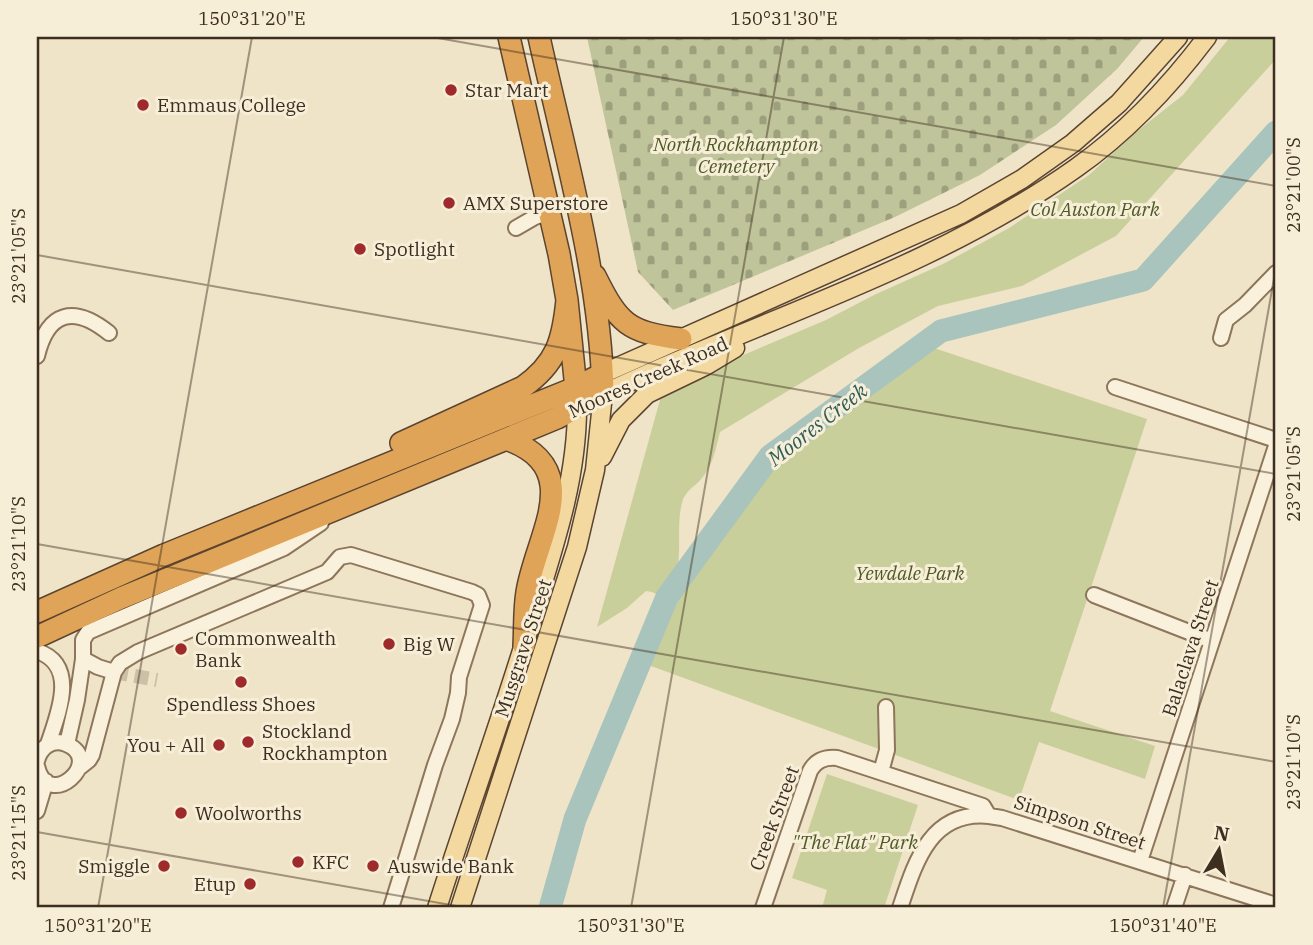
<svg xmlns="http://www.w3.org/2000/svg" width="1313" height="945" font-family="'IBM Plex Serif',serif">
	<style>
		.cemetery { fill: url(#cemetery-stones) }
		.green { fill: #c9cf9b }
		.lines { fill: none; stroke-linecap: round; stroke-linejoin: round }
		.river { stroke: #a9c4bc; stroke-width: 23 }
		.minor-tunnel { stroke: #ccc0a6; stroke-width: 14; stroke-dasharray: 14 7; stroke-linecap: butt }
		.minor-casing { stroke: #8d765c; stroke-width: 18 }
		.major-casing { stroke: #5b4430; stroke-width: 21 }
		.highway-casing { stroke: #5b4430; stroke-width: 24 }
		.minor { stroke: #faf1dc; stroke-width: 14 }
		.major { stroke: #f3d9a0; stroke-width: 18 }
		.highway { stroke: #e0a458; stroke-width: 21 }
		.ticks { fill: none; stroke: #3d2e20; stroke-width: 2; stroke-opacity: 0.45 }
		.poi-dot { fill: #9e2a2b; stroke: #f7eed8; stroke-width: 2.5 }
		.labels { text-anchor: middle; dominant-baseline: central; stroke-width: 6; stroke-linejoin: round; paint-order: stroke }
		.poi-label { font-size: 19px; fill: #3d2e20; stroke: #f7eed8; text-anchor: start }
		.park-label { font-size: 19px; font-style: italic; fill: #4d5a26; stroke: #f7eed8 }
		.street-label { font-size: 19px; fill: #3d2e20; stroke: #f7eed8 }
		.water-label { font-size: 21px; font-style: italic; fill: #2f5d5a; stroke: #f7eed8 }
		.neatline { fill: none; stroke: #3d2e20; stroke-width: 2.5 }
		.ticks-label { font-size: 18px; text-anchor: middle; fill: #3d2e20 }
	</style>
	<defs>
		<pattern id="cemetery-stones" width="16" height="16" patternUnits="userSpaceOnUse" patternTransform="scale(1.75)"><rect width="16" height="16" fill="#bfc49a"/><path d="M2 7V4a2 2 0 0 1 4 0v3zM10 15v-3a2 2 0 0 1 4 0v3z" fill="#9ca07d"/></pattern>
	</defs>
	<rect width="100%" height="100%" fill="#f0e4c8"/>
	<!-- cemetery -->
	<path class="cemetery" d="M587 37H1144L1117 69 1056 125 980 175 895 217 673 310 638 272Z"/>
	<!-- green -->
	<path class="green" d="M1230 37H1276V59L1116 236 1022 286 938 306 859 348 720 432C716 448 713 465 702 478 695 487 685 490 682 503 674 533 688 573 664 598L652 592 646 591 627 608 597 627 663 389 826 320 874 295 943 264 1009 228 1089 175 1136 132 1183 95Z
		M922 344 1147 419 1050 711 1155 746 1145 779 1039 742 1019 800 640 662 667 597 770 456Z
		M827 774 918 805 884 908H822L827 890 792 878Z"/>
	<g class="lines">
		<!-- river -->
		<path class="river" d="M550 908 575 819 667 597 770 456 941 331 1143 280 1276 132"/>
		<!-- minor-tunnel -->
		<path class="minor-tunnel" d="M114 672 157 680"/>
		<defs>
			<path id="minor" d="M516 228 535 217 550 212
				M1221 338 1226 320 1245 305 1276 273
				M37 356C48 311 74 305 109 333
				M1115 387 1276 440
				M1094 595 1212 641
				M37 651C79 665 58 714 48 744
				M83 659 98 667 114 672
				M67 744 77 700 83 659V640L88 632 284 548 321 523
				M37 761C40 748 52 738 66 744 106 760 48 813 37 766
				M79 768 89 760 92 755 114 672 120 663 138 652 327 572 340 557 351 555 472 592 478 595 482 605 459 677 458 693 452 719 435 765 391 908
				M881 772 887 750 886 707
				M37 811 46 781
				M1140 861 1276 446
				M763 908 810 771C816 760 825 757 837 758L983 806 989 816 1002 818 1276 905
				M900 908C915 863 930 810 989 816
				M1174 908 1185 875"/>
			<path id="major" d="M602 374 961 214 1022 179 1073 143 1119 103 1178 37
				M602 457 621 420 647 394 705 366 735 348
				M437 908C469 807 506 707 536 605 556 540 577 476 577 408
				M460 908 577 547 595 470 603 394C761 319 932 270 1076 168 1127 132 1170 86 1207 37"/>
			<path id="highway" d="M509 37 559 254 567 300 577 399
				M595 276C619 324 627 332 681 339
				M506 439C588 468 536 535 527 592 524 610 525 629 524 646
				M401 443 523 387C557 363 563 340 567 300
				M37 612 164 555 577 387 602 374
				M37 637 121 598 557 418 603 394C601 278 564 151 539 37"/>
		</defs>
		<!-- minor casing -->
		<use href="#minor" class="minor-casing"/>
		<!-- major casing -->
		<use href="#major" class="major-casing"/>
		<!-- highway casing -->
		<use href="#highway" class="highway-casing"/>
		<!-- minor -->
		<use href="#minor" class="minor"/>
		<!-- major -->
		<use href="#major" class="major"/>
		<!-- highway -->
		<use href="#highway" class="highway"/>
	</g>
	<!-- ticks -->
	<path class="ticks" d="M432 37 1276 186M37 255 1276 474M37 544 1276 762M37 832 468 908M98 908 252 37M631 908 784 37M1163 908 1276 267"/>
	<!-- markers -->
	<g class="poi-dot">
		<circle cx="451" cy="90" r="7"/>
		<circle cx="143" cy="105" r="7"/>
		<circle cx="449" cy="203" r="7"/>
		<circle cx="360" cy="249" r="7"/>
		<circle cx="389" cy="644" r="7"/>
		<circle cx="181" cy="649" r="7"/>
		<circle cx="241" cy="682" r="7"/>
		<circle cx="248" cy="742" r="7"/>
		<circle cx="219" cy="745" r="7"/>
		<circle cx="181" cy="813" r="7"/>
		<circle cx="298" cy="862" r="7"/>
		<circle cx="164" cy="866" r="7"/>
		<circle cx="373" cy="866" r="7"/>
		<circle cx="250" cy="884" r="7"/>
	</g>
	<g class="labels">
		<!-- poi labels -->
		<g class="poi-label">
			<text x="465" y="90">Star Mart</text>
			<text x="157" y="105">Emmaus College</text>
			<text x="463" y="203">AMX Superstore</text>
			<text x="374" y="249">Spotlight</text>
			<text x="195" y="638">Commonwealth<tspan x="195" dy="22">Bank</tspan></text>
			<text x="403" y="644">Big W</text>
			<text x="241" y="704" text-anchor="middle">Spendless Shoes</text>
			<text x="262" y="731">Stockland<tspan x="262" dy="22">Rockhampton</tspan></text>
			<text x="205" y="745" text-anchor="end">You + All</text>
			<text x="195" y="813">Woolworths</text>
			<text x="312" y="862">KFC</text>
			<text x="150" y="866" text-anchor="end">Smiggle</text>
			<text x="387" y="866">Auswide Bank</text>
			<text x="236" y="884" text-anchor="end">Etup</text>
		</g>
		<!-- park labels -->
		<g class="park-label">
			<text x="736" y="144">North Rockhampton<tspan x="736" dy="22">Cemetery</tspan></text>
			<text x="1095" y="209">Col Auston Park</text>
			<text x="910" y="573">Yewdale Park</text>
			<text x="855" y="842">"The Flat" Park</text>
		</g>
		<!-- street labels -->
		<g class="street-label">
			<text transform="translate(648 377) rotate(-24)">Moores Creek Road</text>
			<text transform="translate(523 648) rotate(-72)">Musgrave Street</text>
			<text transform="translate(1190 648) rotate(-72)">Balaclava Street</text>
			<text transform="translate(774 818) rotate(-70)">Creek Street</text>
			<text transform="translate(1080 822) rotate(18)">Simpson Street</text>
		</g>
		<!-- water labels -->
		<g class="water-label">
			<text transform="translate(817 424) rotate(-38)">Moores Creek</text>
		</g>
	</g>
	<!-- border -->
	<rect width="1313" height="945" fill="none" stroke="#f7eed8" stroke-width="77"/>
	<!-- north arrow -->
	<g transform="translate(1219 850) rotate(10)" stroke="#f7eed8" stroke-width="5" paint-order="stroke">
	<path d="M0-5L12 26L0 18L-12 26Z" fill="#3d2e20"/>
	<text y="-10" font-size="19" font-weight="bold" text-anchor="middle" fill="#3d2e20">N</text>
	</g>
	<rect x="38" y="38" width="1236" height="868" class="neatline"/>
	<g class="ticks-label">
		<text x="252" y="25">150°31'20"E</text>
		<text x="784" y="25">150°31'30"E</text>
		<text transform="translate(1294 185) rotate(-90)" y="6">23°21'00"S</text>
		<text transform="translate(19 256) rotate(-90)" y="6">23°21'05"S</text>
		<text transform="translate(1294 474) rotate(-90)" y="6">23°21'05"S</text>
		<text transform="translate(19 544) rotate(-90)" y="6">23°21'10"S</text>
		<text transform="translate(1294 762) rotate(-90)" y="6">23°21'10"S</text>
		<text transform="translate(19 833) rotate(-90)" y="6">23°21'15"S</text>
		<text x="98" y="932">150°31'20"E</text>
		<text x="631" y="932">150°31'30"E</text>
		<text x="1163" y="932">150°31'40"E</text>
	</g>
</svg>
